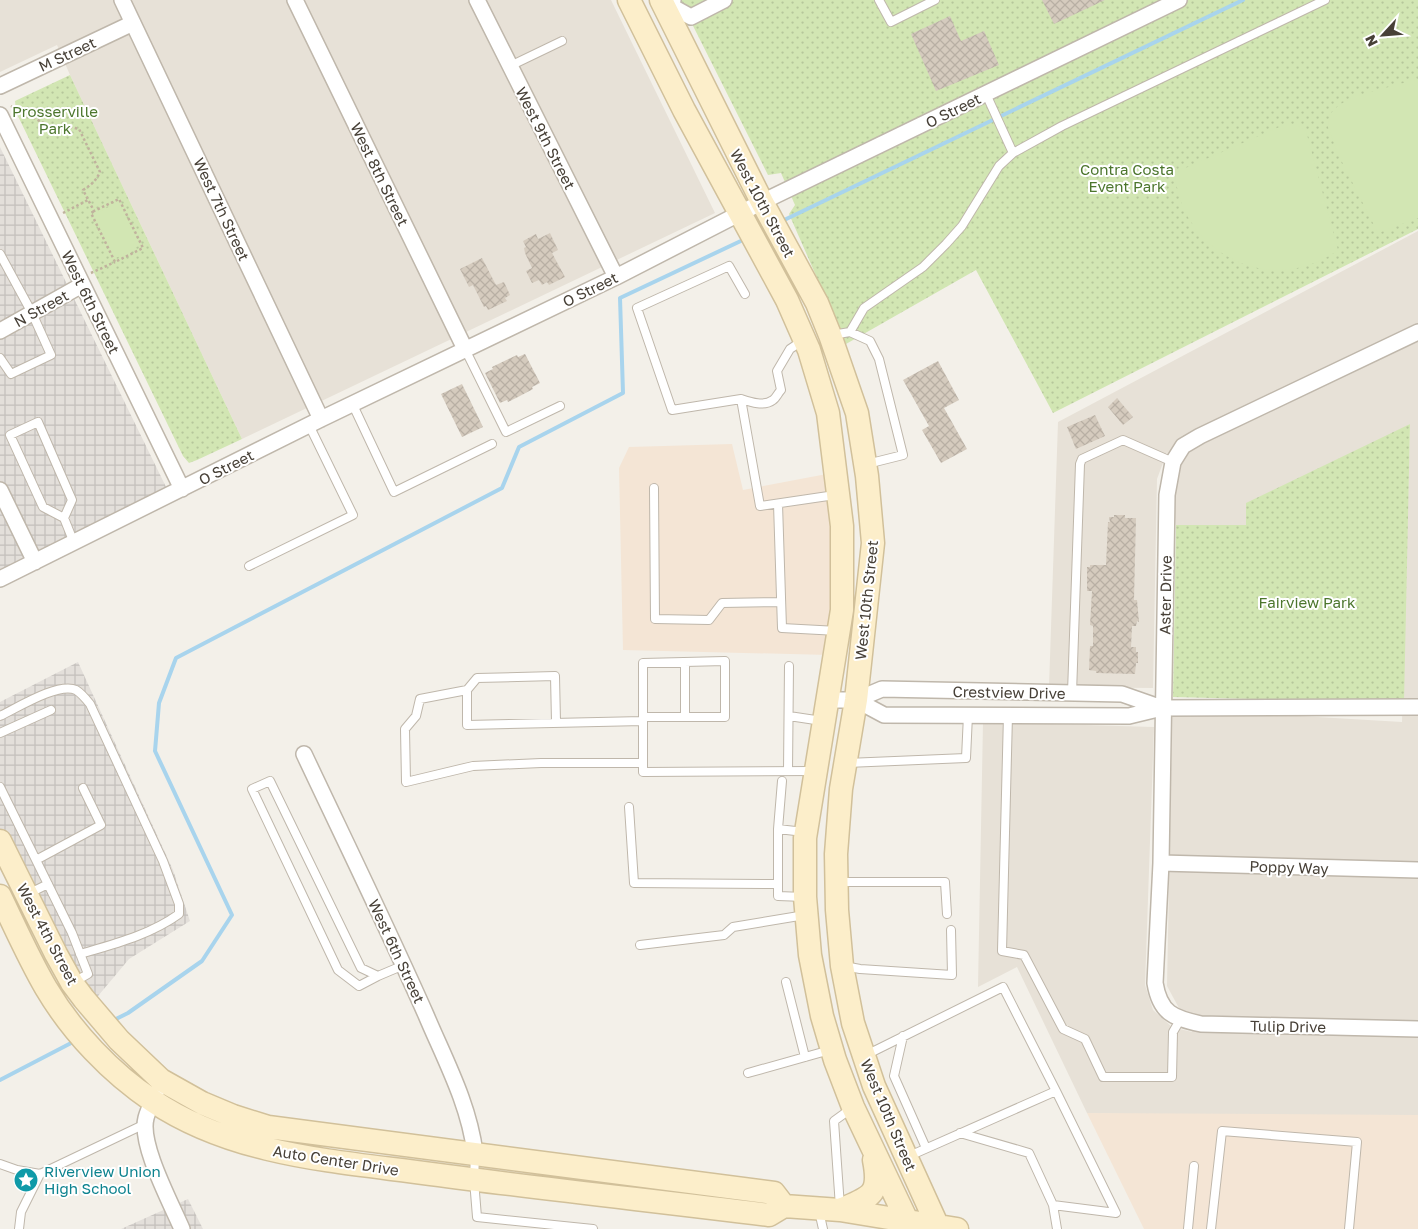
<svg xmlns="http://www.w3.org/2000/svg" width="1418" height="1229" font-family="'Golos Text',sans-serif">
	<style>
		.residential { fill: #e7e1d7 }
		.commercial { fill: #f4e5d5 }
		.industrial { fill: url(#industrial-grid) }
		.green { fill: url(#green-dots) }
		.pitch { fill: #d2e6b3 }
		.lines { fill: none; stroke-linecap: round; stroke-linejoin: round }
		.stream { stroke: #a8d4ed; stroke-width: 4 }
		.building { fill: url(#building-cross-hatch) }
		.lane-casing { stroke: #bfb7ab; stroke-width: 10 }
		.street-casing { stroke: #bfb7ab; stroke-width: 18 }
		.secondary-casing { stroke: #d1c09a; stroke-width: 25 }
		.path { stroke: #c0b29d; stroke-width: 2.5; stroke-dasharray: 2.5 2.5; stroke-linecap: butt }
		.lane { stroke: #fff; stroke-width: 8 }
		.street { stroke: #fff; stroke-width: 15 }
		.secondary { stroke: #fceeca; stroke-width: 22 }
		.labels { text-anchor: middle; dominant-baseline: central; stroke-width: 4; stroke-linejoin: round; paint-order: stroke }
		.street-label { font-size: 15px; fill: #474037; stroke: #fff }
		.park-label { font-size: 15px; fill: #4c762d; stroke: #fff }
		.culture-label { font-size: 15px; fill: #0d838f; stroke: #fff; text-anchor: start }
	</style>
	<defs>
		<pattern id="industrial-grid" width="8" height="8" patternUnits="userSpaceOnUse" patternTransform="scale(1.25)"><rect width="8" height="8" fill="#e3dfda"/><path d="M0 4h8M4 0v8" fill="none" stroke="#c4c0bc"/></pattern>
		<pattern id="green-dots" width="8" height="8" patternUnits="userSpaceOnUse" patternTransform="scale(1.25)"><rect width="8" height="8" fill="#d2e6b3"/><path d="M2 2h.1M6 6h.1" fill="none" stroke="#b6c69b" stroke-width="1.8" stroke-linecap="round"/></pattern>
		<pattern id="building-cross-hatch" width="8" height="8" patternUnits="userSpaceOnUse" patternTransform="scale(1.25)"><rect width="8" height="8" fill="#d5cbbe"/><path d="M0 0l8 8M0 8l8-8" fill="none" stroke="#b8afa4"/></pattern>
	</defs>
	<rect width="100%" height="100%" fill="#f3f0e9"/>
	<!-- residential -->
	<path class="residential" d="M0 0H611L715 213 242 439 70 75 57 45 0 72Z
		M1418 231V1116H1193L1087 1113 1017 967 978 987 983 722 1154 727 1145 985 1153 1010 1172 1027 1192 1032 1167 986 1172 726 1162 708 1402 722 1410 424 1246 525H1176L1167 452 1157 479 1153 688 1049 687 1058 422Z"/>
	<!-- commercial -->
	<path class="commercial" d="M732 444 743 490 832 473 838 566 829 655 623 650 619 468 629 447Z
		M1087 1113 1418 1115V1229H1144Z"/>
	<!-- industrial -->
	<path class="industrial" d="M0 147 167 489 0 571Z
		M78 662 173 870 190 921 129 959 93 1002 70 974 0 829V702Z
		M188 1199 203 1229H121Z"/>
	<!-- green -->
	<path class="green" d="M680 0H1418V229L1053 413 976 270 846 344 789 214 795 205 781 173 768 175Z
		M70 75 242 439 197 460 189 463 183 456 16 112 15 101Z
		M1410 424 1404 703 1173 697 1176 525H1246V503Z"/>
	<!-- pitch -->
	<path class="pitch" d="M1418 79V218L1378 233 1338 154 1328 127 1330 114 1338 106 1352 97Z
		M1284 125H1297L1306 131 1338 250C1287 287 1220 271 1188 217 1180 204 1177 188 1174 173Z
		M119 202 140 245 114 259 92 215Z"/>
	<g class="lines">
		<!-- stream -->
		<path class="stream" d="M780 222 1243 0
			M112 1021 128 1013 202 961 232 915 155 751 159 703 176 658 502 488 519 447 623 393 620 298 745 239
			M0 1080 75 1041"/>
	</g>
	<!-- building -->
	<path class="building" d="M1042 0H1105L1054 24Z
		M950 16 961 41 984 31 999 65 936 91 911 34Z
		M550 233 558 250 552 253 565 277 549 285 547 282 542 285 539 280 532 283 526 271 532 268 525 253 524 248 526 247 523 241 536 234 538 239Z
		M482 258 496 285 504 282 510 295 505 298 507 301 488 310 486 306 484 307 473 285 469 287 460 269Z
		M525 354 540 383 532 387 533 389 518 397 508 402 507 400 500 403 485 373 493 369 492 367 517 355 518 357Z
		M938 361 959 400 944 408 967 449 941 463 922 430 929 426 903 380Z
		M462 384 483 427 462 437 441 394Z
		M1117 398 1133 417 1123 425 1108 407Z
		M1095 415 1105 436 1076 449 1067 427Z
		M1114 515H1125V518H1136L1134 600H1137L1139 622 1137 621 1136 626H1132L1131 647H1136V652H1138V663H1136L1135 674 1096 673V671L1089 670 1090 646H1093V626L1090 625 1092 591H1087V567H1090V565H1106L1108 522H1110L1109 517H1114Z"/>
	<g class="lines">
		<defs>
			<path id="lane" d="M879 0 891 22 935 0
				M510 66 562 41
				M986 94 1013 153
				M0 254 32 313 51 355 11 374 0 358
				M745 294 729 266 637 308 672 410 741 399 760 506 835 495
				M850 332 864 308 923 267 946 244 962 226 999 166 1013 153 1062 126 1325 0
				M832 335 850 332 870 341 879 359 903 455 867 464
				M465 349 506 432 560 406
				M741 399C750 402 764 407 773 400 776 398 778 393 781 390L777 371 790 349 802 341
				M352 403 394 492 492 444
				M654 488 655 619 709 620 722 603 781 602
				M778 504 782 628 838 631
				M64 518 43 507 10 435 38 422 72 500 64 518 74 543
				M249 566 353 515 309 425
				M467 690 477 678 555 676 556 722
				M1072 693 1080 464 1082 459 1123 440 1173 462
				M1008 715 1002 951 1024 955 1063 1029 1085 1039 1103 1077H1172L1173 1032 1180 1020
				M0 716C17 708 58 682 76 690 81 693 86 699 90 704L163 861 179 904V914C150 935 114 944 80 954
				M789 716 822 721
				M643 717V663L725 661V717H643V772L815 771
				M685 717V662
				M0 733 51 710
				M643 763H541L473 766 406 782 405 729 416 716 420 699 467 690V725L643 721
				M847 763 966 758 968 715
				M788 771 789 666
				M782 781 778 829 804 832
				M0 787 72 933 88 974 74 982
				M629 807 634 883 778 884
				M778 829V896L804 897
				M36 860 101 825 83 788
				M838 882H945L947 914
				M28 894 48 884
				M640 945 724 935 733 927 805 915
				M844 966 860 969 952 975 951 930
				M378 976 359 986 338 970 252 789 270 781 361 968 378 976 404 965
				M786 982 805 1057
				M903 1036 894 1076 926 1148
				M866 1055 1003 987 1056 1091
				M748 1073 830 1050
				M960 1133 1029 1153 1053 1205 1057 1229
				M475 1155 474 1180 477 1217 593 1229
				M907 1157 1056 1091 1116 1213 1053 1205
				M0 1164 17 1170 40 1174 145 1124
				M840 1207 834 1121 852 1108
				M819 1211 823 1229
				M19 1229 21 1212 40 1174
				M1188 1229 1194 1166
				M1211 1229 1222 1131 1357 1142 1349 1229"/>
			<path id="street" d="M122 0 321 419
				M295 0 465 349
				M477 0 616 277
				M673 0 671 6 691 17 724 0
				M0 86 133 23
				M0 115 182 489
				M0 331 82 285
				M1418 332 1200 436 1183 446 1173 462 1167 495 1161 863 1155 983C1160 1013 1173 1018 1201 1024L1418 1029
				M0 490 35 562
				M0 579 321 419 616 277 762 202 1179 0
				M828 700H856L882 689 1122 694 1162 708
				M856 700 884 715 1129 716 1162 708 1418 707
				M304 754C345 841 387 927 426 1015 445 1060 469 1104 475 1153
				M1161 863 1418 870
				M156 1093C153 1101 148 1110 146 1118 139 1144 171 1203 182 1229"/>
			<path id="secondary" d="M629 0 684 110 787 300 809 350 828 413 842 526V610L805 838V897L810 955 822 1016 835 1060 853 1107 911 1229
				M661 0 762 202 817 303 830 335 857 413 867 476 873 543 856 700 841 789 836 854 837 910 842 966 853 1023 874 1086 939 1229
				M0 841 56 954 72 983 84 999 119 1040 161 1080 202 1103 233 1116 268 1127 774 1193 784 1206
				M0 896C15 927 29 959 46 988 72 1032 111 1073 153 1101 235 1156 336 1161 431 1174 544 1189 656 1201 769 1215L784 1206 840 1210 957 1229
				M840 1210C870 1197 881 1196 874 1160"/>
		</defs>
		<!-- lane casing -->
		<use href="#lane" class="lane-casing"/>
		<!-- street casing -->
		<use href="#street" class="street-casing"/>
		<!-- secondary casing -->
		<use href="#secondary" class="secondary-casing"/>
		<!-- path -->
		<path class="path" d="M11 106 55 129 67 126 79 129 100 172C96 181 91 185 83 190L94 211 119 199 143 248 115 262 91 213 94 211
			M63 213 88 200
			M91 273 115 262"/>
		<!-- lane -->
		<use href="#lane" class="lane"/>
		<!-- street -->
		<use href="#street" class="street"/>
		<!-- secondary -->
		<use href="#secondary" class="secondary"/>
	</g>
	<!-- icons -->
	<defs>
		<symbol id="sight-disc" viewBox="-11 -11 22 22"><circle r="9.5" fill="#0f9aa8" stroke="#fff"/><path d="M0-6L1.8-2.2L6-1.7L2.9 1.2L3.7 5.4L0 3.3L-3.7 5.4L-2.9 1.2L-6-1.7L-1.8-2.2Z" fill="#fff"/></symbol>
	</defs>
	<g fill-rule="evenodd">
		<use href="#sight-disc" x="12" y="1166" width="28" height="28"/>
	</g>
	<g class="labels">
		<!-- street labels -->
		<g class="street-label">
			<text transform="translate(67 54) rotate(-25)">M Street</text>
			<text transform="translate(953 110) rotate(-26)">O Street</text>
			<text transform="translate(546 138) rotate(63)">West 9th Street</text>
			<text transform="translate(380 174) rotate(64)">West 8th Street</text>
			<text transform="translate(763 203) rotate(62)">West 10th Street</text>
			<text transform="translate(222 209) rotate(65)">West 7th Street</text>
			<text transform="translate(590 289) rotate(-26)">O Street</text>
			<text transform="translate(91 302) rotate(64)">West 6th Street</text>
			<text transform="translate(41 308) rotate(-29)">N Street</text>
			<text transform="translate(226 467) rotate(-27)">O Street</text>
			<text transform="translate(1165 595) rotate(-89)">Aster Drive</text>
			<text transform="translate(866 600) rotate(-84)">West 10th Street</text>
			<text transform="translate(1009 692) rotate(1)">Crestview Drive</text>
			<text transform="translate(1289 867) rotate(2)">Poppy Way</text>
			<text transform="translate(48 934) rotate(62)">West 4th Street</text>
			<text transform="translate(397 951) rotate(65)">West 6th Street</text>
			<text transform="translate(1288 1026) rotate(1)">Tulip Drive</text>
			<text transform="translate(889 1115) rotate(67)">West 10th Street</text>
			<text transform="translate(336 1160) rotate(9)">Auto Center Drive</text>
		</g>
		<!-- park labels -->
		<g class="park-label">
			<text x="55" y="111">Prosserville<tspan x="55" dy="17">Park</tspan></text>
			<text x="1127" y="169">Contra Costa<tspan x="1127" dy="17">Event Park</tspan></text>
			<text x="1307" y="602">Fairview Park</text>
		</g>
		<!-- culture labels -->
		<g class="culture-label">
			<text x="44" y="1171">Riverview Union<tspan x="44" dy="17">High School</tspan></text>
		</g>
	</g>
	<!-- north arrow -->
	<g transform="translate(1383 35) rotate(244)" stroke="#ffffff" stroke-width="4" paint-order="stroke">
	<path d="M0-4L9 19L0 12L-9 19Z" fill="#474037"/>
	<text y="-8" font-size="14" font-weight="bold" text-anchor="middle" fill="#474037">N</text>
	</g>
</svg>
